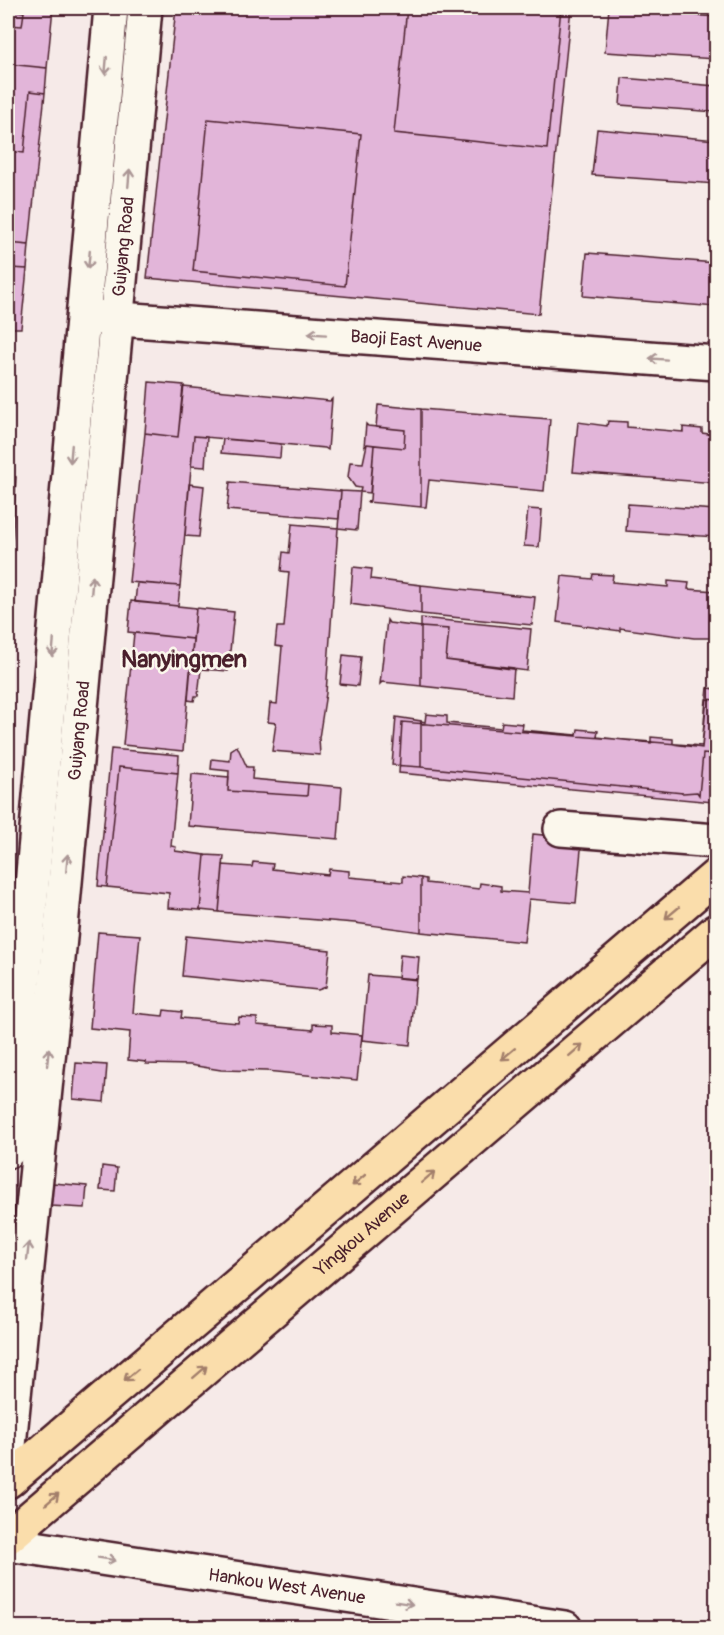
<svg xmlns="http://www.w3.org/2000/svg" width="724" height="1635" font-family="Pangolin,sans-serif">
	<style>
		.building { fill: #e2b5d9; stroke: #4a1f2b; stroke-width: 1.5 }
		.lines { fill: none; stroke-linecap: round; stroke-linejoin: round }
		.minor-casing { stroke: #4a1f2b; stroke-width: 38 }
		.major-casing { stroke: #4a1f2b; stroke-width: 38 }
		.minor { stroke: #fbf7ec; stroke-width: 33 }
		.major { stroke: #faddab; stroke-width: 33 }
		.oneway { stroke: #ab9695 }
		.oneway2 { stroke: #a27e6b }
		.labels { text-anchor: middle; dominant-baseline: central; stroke-width: 5; stroke-linejoin: round; paint-order: stroke }
		.street-label { font-size: 18px; fill: #4a1f2b; stroke: #fbf7ec }
		.district-label { font-size: 24px; font-weight: bold; fill: #4a1f2b; stroke: #fbf7ec }
	</style>
	<rect width="100%" height="100%" fill="#f6eae8"/>
	<filter id="ink" filterUnits="userSpaceOnUse"><feTurbulence type="fractalNoise" baseFrequency=".0167" numOctaves="2"/><feDisplacementMap in="SourceGraphic" scale="12" xChannelSelector="R" yChannelSelector="G"/><feConvolveMatrix kernelMatrix="1 2 1 2 8 2 1 2 1" color-interpolation-filters="sRGB"/></filter>
	<g filter="url(#ink)">
		<!-- building -->
		<path class="building" d="M8 8H53L47 68 8 64Z
			M176 8H571L539 314 147 278Z
			M407 8H561L547 149 394 133Z
			M609 8 716 17V59L605 52Z
			M8 10 24 12 22 26 8 25Z
			M8 64 47 68 45 93 30 91 24 153 8 151Z
			M622 78 716 86V112L620 105Z
			M30 91 45 93 29 245 8 243V151L24 153Z
			M208 119 361 134 345 286 193 271Z
			M597 129 716 140V184L592 175Z
			M8 243 29 245 27 269 11 268 8 310Z
			M587 253 716 263V307L583 296Z
			M11 268 27 269 21 328H8Z
			M149 382 184 385 178 437 145 433Z
			M183 387 330 401 332 399 328 450 325 448 194 436 180 586 129 582 145 433 178 437Z
			M378 405 421 409V507L367 502 370 500 374 445 404 448 405 430 376 427Z
			M421 409 550 419 544 491 429 480 426 507H421Z
			M608 421 627 422V427L683 432V427L702 429V433L716 435V483L573 472 578 422 607 426Z
			M366 424 368 426 405 430 404 448 367 444 364 447Z
			M194 436 207 437 205 467 191 466Z
			M223 439 281 444 280 458 221 453Z
			M367 444 374 445 370 493 360 492 361 488 355 487 348 477 350 462 363 463Z
			M8 476 16 477 8 613Z
			M230 482 341 491 339 519 227 510Z
			M189 484 204 486 199 537 185 536Z
			M341 491 360 492 357 530 338 528Z
			M628 504 716 510V537L626 531Z
			M528 509 542 510 539 547 524 546Z
			M292 524 338 528 326 693 319 738 320 755 272 751 276 723 268 722 270 703 277 704 282 647 275 646 277 627H284L289 572 281 571 283 552 289 553Z
			M353 567 372 569 371 579 421 585V614L350 604Z
			M593 574 613 575 612 582 668 587V581L689 583 688 589 716 591V638H694L620 628V631L557 622 562 576 592 579Z
			M137 583 180 586 178 606 135 602Z
			M421 585 535 597 532 625 421 614Z
			M131 601 196 608 193 639 128 632Z
			M196 608 234 612 228 671 201 669 198 696H195L194 701 188 700Z
			M421 618 531 629 527 671 446 660 449 629 421 627Z
			M387 620 389 623 421 627V686L382 682 380 684Z
			M421 627 449 629 446 660 514 668 512 696 421 686Z
			M134 633 193 639 183 751 123 745Z
			M343 655 361 657 358 686 340 684Z
			M708 688 716 689V755L703 754 699 795 697 792 683 793 421 767V721L425 722 426 714 447 716V723L501 728 502 722 523 724 522 730 577 735 578 729 598 731 597 737 651 743V737L673 739V744L702 748Z
			M706 699 716 700V771L713 802 399 773 402 722 702 746Z
			M396 717 421 721V767L392 765Z
			M237 746 247 767H253L252 779 308 784 307 796 228 791 229 771 211 769 212 759 230 761 231 750Z
			M111 749 179 755 178 773 119 767 107 887 98 886Z
			M119 767 178 773 171 846 176 847 175 851 205 855 200 910 168 908 169 893 107 887Z
			M192 774 229 777 228 791 307 796 308 784 342 787 338 839 188 826Z
			M533 834 582 839 576 903 529 899 524 942 421 932V878L426 879V883L479 889 480 883 501 886V891L528 893Z
			M205 855 224 856 219 912 200 910Z
			M253 862 273 864 272 869 328 875 329 869 349 871V877L403 882V876L421 878V932L355 923 219 912 223 865 252 867Z
			M98 932 140 935 133 1013 163 1016 164 1010 182 1012 181 1018 238 1023 239 1017 257 1018V1025L313 1030V1024L332 1025V1032L362 1035 357 1080 266 1071 221 1070 190 1065 146 1064V1062L128 1060 130 1032 90 1028Z
			M186 936 330 950 326 987 318 990 182 976Z
			M400 955 419 957 417 980 398 978Z
			M368 975 416 979 410 1045 362 1040Z
			M76 1063 107 1065 104 1102 73 1099Z
			M102 1166 117 1168 115 1191 100 1190Z
			M53 1183 87 1186 85 1208 51 1206Z"/>
		<g class="lines">
			<defs>
				<g id="minor">
					<path id="s1" d="M93 317 716 363"/>
					<path d="M561 829 716 841"/>
					<path d="M8 1151 111 8"/>
					<path id="s2" d="M8 1455 57 970 145 8"/>
					<path id="s3" d="M8 1544 565 1628"/>
				</g>
				<g id="major">
					<path d="M8 1481 716 876"/>
					<path id="s4" d="M8 1537 716 931"/>
				</g>
			</defs>
			<!-- minor casing -->
			<use href="#minor" class="minor-casing"/>
			<!-- major casing -->
			<use href="#major" class="major-casing"/>
			<!-- minor -->
			<use href="#minor" class="minor"/>
			<!-- major -->
			<use href="#major" class="major"/>
		</g>
		<!-- one-way arrows -->
		<defs><path id="oneway-shaft" d="M-6 0H5M1.5-3L5.5 0L1.5 3" fill="none" stroke-width="1.6" stroke-linecap="round" stroke-linejoin="round" transform="scale(1.5)"/></defs>
		<g class="oneway">
			<use href="#oneway-shaft" transform="translate(106 66) rotate(95)"/>
			<use href="#oneway-shaft" transform="translate(129 178) rotate(-85)"/>
			<use href="#oneway-shaft" transform="translate(89 260) rotate(95)"/>
			<use href="#oneway-shaft" transform="translate(317 334) rotate(-176)"/>
			<use href="#oneway-shaft" transform="translate(658 359) rotate(-176)"/>
			<use href="#oneway-shaft" transform="translate(71 454) rotate(95)"/>
			<use href="#oneway-shaft" transform="translate(92 585) rotate(-85)"/>
			<use href="#oneway-shaft" transform="translate(53 648) rotate(95)"/>
			<use href="#oneway-shaft" transform="translate(67 863) rotate(-85)"/>
			<use href="#oneway-shaft" transform="translate(48 1057) rotate(-84)"/>
			<use href="#oneway-shaft" transform="translate(28 1251) rotate(-84)"/>
			<use href="#oneway-shaft" transform="translate(107 1559) rotate(9)"/>
			<use href="#oneway-shaft" transform="translate(404 1603) rotate(9)"/>
		</g>
		<g class="oneway2">
			<use href="#oneway-shaft" transform="translate(672 913) rotate(140)"/>
			<use href="#oneway-shaft" transform="translate(576 1050) rotate(-41)"/>
			<use href="#oneway-shaft" transform="translate(508 1054) rotate(140)"/>
			<use href="#oneway-shaft" transform="translate(428 1177) rotate(-41)"/>
			<use href="#oneway-shaft" transform="translate(359 1180) rotate(140)"/>
			<use href="#oneway-shaft" transform="translate(200 1372) rotate(-41)"/>
			<use href="#oneway-shaft" transform="translate(131 1375) rotate(140)"/>
			<use href="#oneway-shaft" transform="translate(52 1499) rotate(-41)"/>
		</g>
	</g>
	<g class="labels">
		<!-- street labels -->
		<g class="street-label">
			<text stroke="none"><textPath href="#s2" startOffset="1214">Guiyang Road</textPath></text>
			<text stroke="none"><textPath href="#s1" startOffset="324">Baoji East Avenue</textPath></text>
			<text stroke="none"><textPath href="#s2" startOffset="728">Guiyang Road</textPath></text>
			<text stroke="none"><textPath href="#s4" startOffset="466">Yingkou Avenue</textPath></text>
			<text stroke="none"><textPath href="#s3" startOffset="282">Hankou West Avenue</textPath></text>
		</g>
		<!-- district labels -->
		<g class="district-label">
			<text x="184" y="659">Nanyingmen</text>
		</g>
	</g>
	<!-- margin -->
	<rect width="724" height="1635" fill="none" stroke="#fbf7ec" stroke-width="30"/>
	<rect x="15" y="15" width="694" height="1605" fill="none" stroke="#4a1f2b" stroke-width="2" filter="url(#ink)"/>
</svg>
